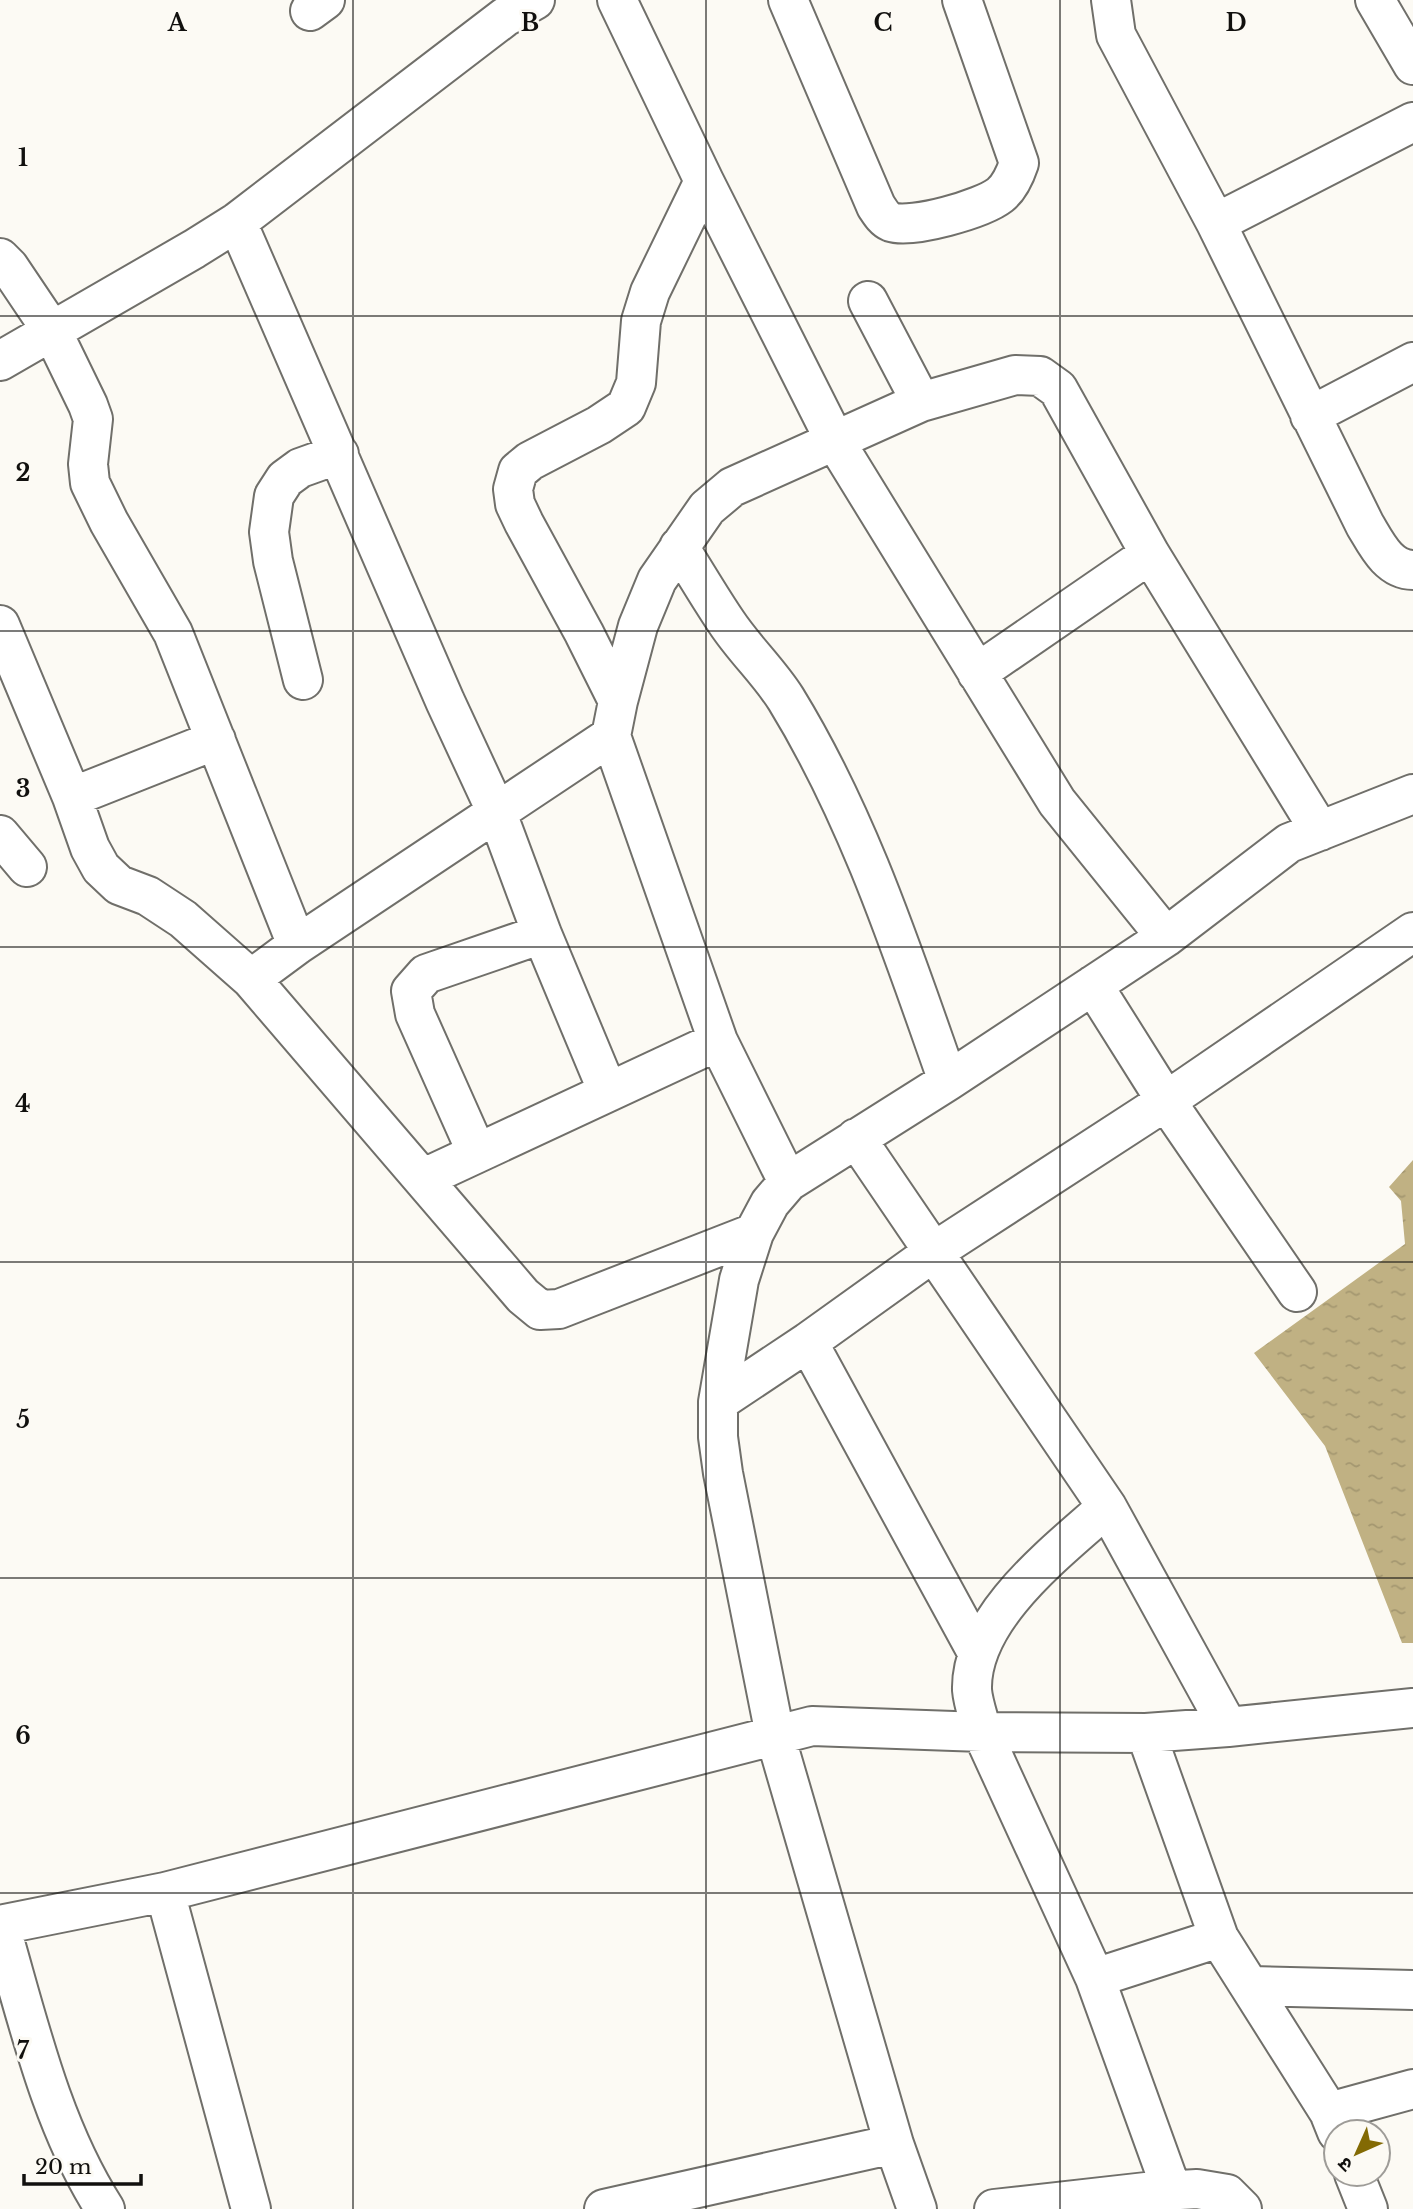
<svg xmlns="http://www.w3.org/2000/svg" width="1413" height="2209" font-family="'Libre Baskerville','Noto Sans Devanagari',serif">
	<style>
		.water { fill: url(#water-ripples) }
		.lines { fill: none; stroke-linecap: round; stroke-linejoin: round }
		.minor-casing { stroke: #706f6a; stroke-width: 42 }
		.minor { stroke: #fff; stroke-width: 38 }
		.grid { fill: none; stroke: #11100e; stroke-width: 2; stroke-opacity: 0.55 }
		.grid-label { font-size: 23px; text-anchor: middle; font-weight: bold; fill: #11100e; stroke: #fcfaf4; stroke-width: 6; stroke-linejoin: round; paint-order: stroke }
	</style>
	<defs>
		<pattern id="water-ripples" width="26" height="14" patternUnits="userSpaceOnUse" patternTransform="scale(1.75)"><rect width="26" height="14" fill="#c0b183"/><path d="M2 4q2-2 4 0t4 0M15 11q2-2 4 0t4 0" fill="none" stroke="#a49770"/></pattern>
	</defs>
	<rect width="100%" height="100%" fill="#fcfaf4"/>
	<!-- water -->
	<path class="water" d="M1413 1160V1643H1402L1325 1446 1254 1353 1405 1244 1401 1201 1389 1187Z"/>
	<g class="lines">
		<defs>
			<path id="minor" d="M617 0 704 181 835 441 1057 802 1166 937
				M788 0 876 206C880 212 884 219 891 222 912 229 982 209 1000 195 1010 187 1015 175 1019 163L962 0
				M1111 0 1116 35 1216 223 1365 525C1376 543 1388 570 1413 570
				M1375 0 1413 65
				M310 11 325 0
				M237 222 445 701 497 813 542 934 608 1092
				M1216 223 1413 122
				M0 258 9 267 52 331 88 405 93 419 88 464 90 483 109 522 173 633 297 945
				M868 301 921 402
				M0 361 194 249 237 222 505 17 535 0
				M1310 416 1413 362
				M679 547C695 572 710 598 727 623 745 650 769 672 786 699 859 818 902 951 948 1081
				M0 625 72 797 90 848 101 868 119 885 148 896 183 919 251 979 523 1296 540 1310 559 1309 754 1233
				M977 673 1150 554
				M303 680 273 561 269 532 274 496 285 479 300 468 339 454
				M618 701 584 633 524 523 515 504 513 489 518 471 530 461 599 425 626 407 636 383 641 321 650 292 704 181
				M72 797 216 740
				M0 835 27 867
				M251 979 297 945 611 736
				M1093 985 1166 1101 1297 1292
				M856 1138 1107 1507 1228 1727
				M477 1153 415 1014 411 991 426 974 542 934
				M424 1178 718 1041
				M788 1182 718 1041 611 736 618 701 638 626 657 580 707 508 732 487 921 402 1015 375 1040 376 1058 389 1150 554 1320 831
				M808 1342 978 1654
				M718 1402 808 1342 935 1251 1166 1101 1413 932
				M1107 1507C1058 1551 970 1617 972 1690 973 1703 979 1719 982 1732L1095 1978 1172 2191
				M1146 1733 1219 1938 1329 2112 1337 2132
				M165 1892 251 2209
				M1095 1978 1219 1938
				M1251 1986 1413 1990
				M1329 2112 1413 2089
				M1354 2174 1368 2209
				M105 2209C51 2125 28 2021 0 1925L165 1892 812 1726 982 1732 1146 1733 1228 1727 1413 1708
				M604 2209 894 2144
				M917 2209 894 2144 775 1735 723 1473 718 1437V1402L739 1280 754 1233 770 1203 788 1182 948 1081 1166 937 1289 843 1413 794
				M994 2209 1146 2192 1197 2189 1227 2194 1242 2209"/>
		</defs>
		<!-- minor casing -->
		<use href="#minor" class="minor-casing"/>
		<!-- minor -->
		<use href="#minor" class="minor"/>
	</g>
	<!-- grid -->
	<path class="grid" d="M353 0V2209M706 0V2209M1060 0V2209M0 316H1413M0 631H1413M0 947H1413M0 1262H1413M0 1578H1413M0 1893H1413"/>
	<g class="grid-label">
		<text x="177" y="31">A</text>
		<text x="530" y="31">B</text>
		<text x="883" y="31">C</text>
		<text x="1236" y="31">D</text>
		<text x="23" y="166">1</text>
		<text x="23" y="481">2</text>
		<text x="23" y="797">3</text>
		<text x="23" y="1112">4</text>
		<text x="23" y="1428">5</text>
		<text x="23" y="1744">6</text>
		<text x="23" y="2059">7</text>
	</g>
	<!-- north arrow -->
	<g transform="translate(1357 2153) rotate(225)"><circle r="33" fill="#fcfaf4" stroke="#9e9c98" stroke-width="2"/>
	<path d="M0-5L12 26L0 18L-12 26Z" fill="#836a04"/>
	<text y="-10" font-size="19" font-weight="bold" text-anchor="middle" fill="#11100e">उ</text>
	</g>
	<!-- scale -->
	<path d="M24 2174v10h117v-10" fill="none" stroke="#11100e" stroke-width="3.5"/>
	<text x="35" y="2174" font-size="21" fill="#11100e" stroke="#fcfaf4" stroke-width="5" paint-order="stroke">20 m</text>
</svg>
